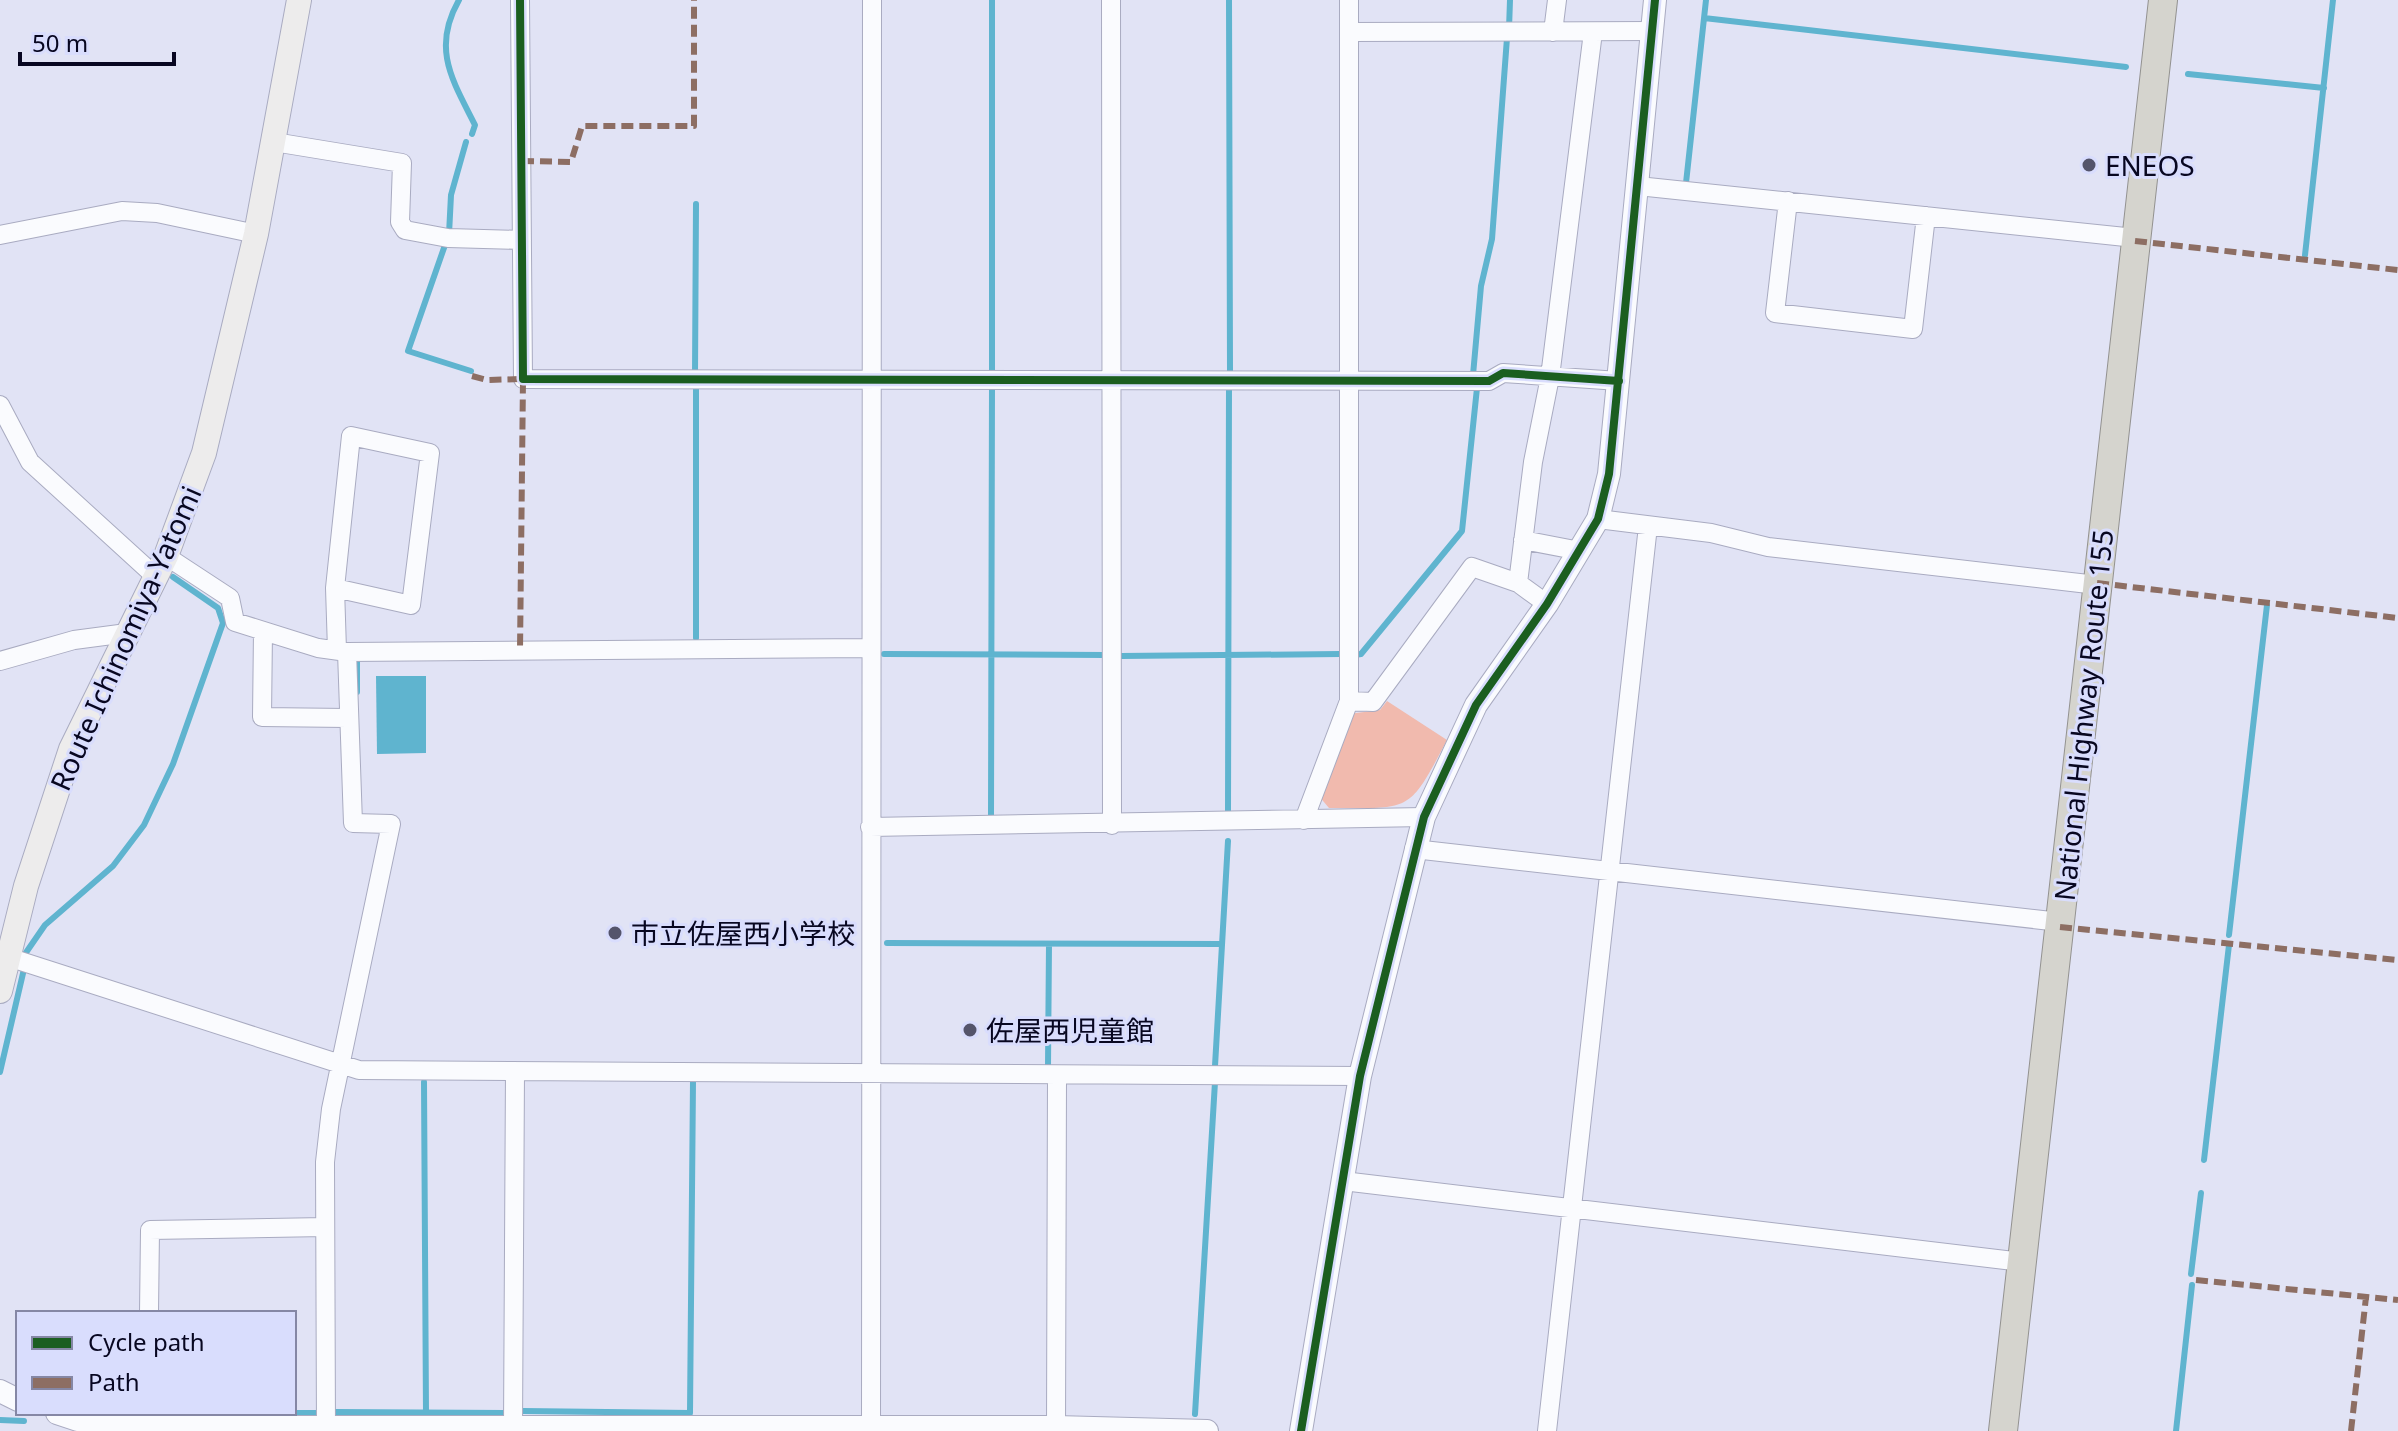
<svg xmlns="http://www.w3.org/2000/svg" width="2398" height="1431" font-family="'Noto Sans','Noto Sans JP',sans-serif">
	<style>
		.green { fill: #f1baae }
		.water { fill: #5fb4cf }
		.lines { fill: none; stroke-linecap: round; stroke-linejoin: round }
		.stream { stroke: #5fb4cf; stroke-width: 6 }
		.minor-casing { stroke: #a9abc1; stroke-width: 20 }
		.tertiary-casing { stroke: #a9abc1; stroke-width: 24 }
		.secondary-casing { stroke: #a9abc1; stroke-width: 26 }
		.trunk-casing { stroke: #939290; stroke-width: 30 }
		.minor { stroke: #fafbfe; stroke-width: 18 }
		.tertiary { stroke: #fafbfe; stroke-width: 22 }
		.secondary { stroke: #edecec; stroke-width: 24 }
		.trunk { stroke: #d5d4ce; stroke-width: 28 }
		.quiet { stroke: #8d6e63; stroke-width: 6; stroke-dasharray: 12 6; stroke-linecap: butt }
		.cycleway-casing { stroke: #d9ddfd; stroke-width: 13 }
		.cycleway { stroke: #1b5e20; stroke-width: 8 }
		.poi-dot { fill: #54546b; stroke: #d9ddfd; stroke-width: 3 }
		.labels { text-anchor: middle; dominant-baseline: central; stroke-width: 6; stroke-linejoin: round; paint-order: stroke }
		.poi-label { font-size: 28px; fill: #080721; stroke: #d9ddfd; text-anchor: start }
		.street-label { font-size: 28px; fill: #080721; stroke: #d9ddfd }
	</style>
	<rect width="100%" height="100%" fill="#e1e3f5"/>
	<!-- green -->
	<path class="green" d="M1387 701 1447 740C1408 814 1412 808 1329 808L1318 795 1348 714 1380 710Z"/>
	<!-- water -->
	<path class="water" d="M376 676H426V753L377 754Z"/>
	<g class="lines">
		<!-- stream -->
		<path class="stream" d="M459 0C431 49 453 81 475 125L472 134
			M1229 0 1230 371
			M1704 18 2126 67
			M1509 29 1510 0
			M2188 74 2324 88
			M1686 183 1706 0
			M449 234 451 195 466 142
			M445 245 408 351 471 371
			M2305 255 2333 0
			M992 370V0
			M1473 375 1481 286 1492 239 1507 38
			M695 376 696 204
			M696 638V384
			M884 654 1105 655
			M1355 655 1361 654 1462 531 1477 388
			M357 656V692
			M1121 656 1340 654
			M1228 813 1229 385
			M991 815 992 385
			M2229 935 2267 605
			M887 943 1222 944
			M25 954 45 925 113 866 144 825 173 764 223 623 218 608 173 577
			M1215 1066 1228 841
			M1048 1067 1049 944
			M0 1072 24 969
			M424 1082 426 1413
			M2204 1160 2229 945
			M2191 1274 2201 1193
			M523 1411 690 1413 693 1081
			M334 1412 505 1413
			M294 1413H319
			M1195 1414 1215 1082
			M0 1420 24 1421
			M2176 1431 2192 1285"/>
		<defs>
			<path id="minor" d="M520 0 523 379 1489 381 1503 373 1619 381
				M1111 0 1112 825
				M1349 32 1652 31
				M1553 32 1557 0
				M274 142 402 163 400 222 405 230 448 238 522 240
				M1638 186 2135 238
				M1788 201 1775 313 1913 329 1926 216
				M0 235 122 211 157 213 256 234
				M0 405 30 462 155 576
				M1598 519 1711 533 1768 547 2097 585
				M1523 540 1580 551
				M166 556 230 598 235 622 318 648 347 652 871 648
				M1518 583 1533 462 1550 377 1593 32
				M335 588 411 605 430 453 351 436 335 588 337 650
				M263 631 262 717 347 718
				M0 661 74 640 127 633
				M1349 701 1373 702 1472 567 1518 583 1547 604
				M1304 820 1349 701V0
				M870 827 1424 817
				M1414 849 2060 922
				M8 957 359 1070 1360 1076
				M1343 1181 2022 1262
				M149 1313 150 1230 325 1227
				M513 1428 515 1071
				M326 1431 325 1162 331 1109 391 824 353 823 347 652
				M871 1431 872 0
				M1056 1431 1057 1075
				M1547 1431 1648 526"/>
			<path id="tertiary" d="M0 1391 18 1400
				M57 1413 78 1420 149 1427H1056L1207 1431
				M1301 1431 1360 1076 1424 817 1476 705 1547 604 1598 519 1609 474 1655 0"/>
			<path id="secondary" d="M0 991 26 886 71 749 166 556 204 453 256 234 299 0"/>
			<path id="trunk" d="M2003 1431 2163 0"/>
		</defs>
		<!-- minor casing -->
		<use href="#minor" class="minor-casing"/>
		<!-- tertiary casing -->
		<use href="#tertiary" class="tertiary-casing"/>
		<!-- secondary casing -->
		<use href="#secondary" class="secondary-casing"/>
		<!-- trunk casing -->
		<use href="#trunk" class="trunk-casing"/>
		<!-- minor -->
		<use href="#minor" class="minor"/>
		<!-- tertiary -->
		<use href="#tertiary" class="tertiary"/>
		<!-- secondary -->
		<use href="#secondary" class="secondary"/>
		<!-- trunk -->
		<use href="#trunk" class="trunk"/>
		<!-- quiet -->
		<path class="quiet" d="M522 161 571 162 582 126H694V0
			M2135 241 2398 270
			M472 376 487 380 523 379 520 651
			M2097 583 2398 618
			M2060 927 2398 960
			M2196 1280 2398 1300
			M2351 1431 2366 1297"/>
		<defs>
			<path id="cycleway" d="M520 0 523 379 1489 381 1503 373 1619 381
				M1301 1431 1360 1076 1424 817 1476 705 1547 604 1598 519 1609 474 1655 0"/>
		</defs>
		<!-- cycleway casing -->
		<use href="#cycleway" class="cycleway-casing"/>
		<!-- cycleway -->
		<use href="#cycleway" class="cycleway"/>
	</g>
	<!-- markers -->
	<g class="poi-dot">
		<circle cx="2089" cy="165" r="8"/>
		<circle cx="615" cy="933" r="8"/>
		<circle cx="970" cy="1030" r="8"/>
	</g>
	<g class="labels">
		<!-- poi labels -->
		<g class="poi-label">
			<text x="2105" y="165">ENEOS</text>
			<text x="631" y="933">市立佐屋西小学校</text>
			<text x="986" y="1030">佐屋西児童館</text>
		</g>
		<!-- street labels -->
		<g class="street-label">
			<text transform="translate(125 638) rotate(-66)">Route Ichinomiya-Yatomi</text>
			<text transform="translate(2083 715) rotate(-84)">National Highway Route 155</text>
		</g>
	</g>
	<!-- legend -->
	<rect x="16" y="1311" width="280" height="104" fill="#d9ddfd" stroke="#8587a5" stroke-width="2"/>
	<rect x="32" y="1337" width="40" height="12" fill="#1b5e20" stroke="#8587a5" stroke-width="2"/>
	<text x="88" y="1351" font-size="24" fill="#080721">Cycle path</text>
	<rect x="32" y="1377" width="40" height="12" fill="#8d6e63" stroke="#8587a5" stroke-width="2"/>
	<text x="88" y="1391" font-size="24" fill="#080721">Path</text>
	<!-- scale -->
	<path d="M20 52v12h154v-12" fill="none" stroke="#080721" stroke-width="4"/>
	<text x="32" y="52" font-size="24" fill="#080721" stroke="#d9ddfd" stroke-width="6" paint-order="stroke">50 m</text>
</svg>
